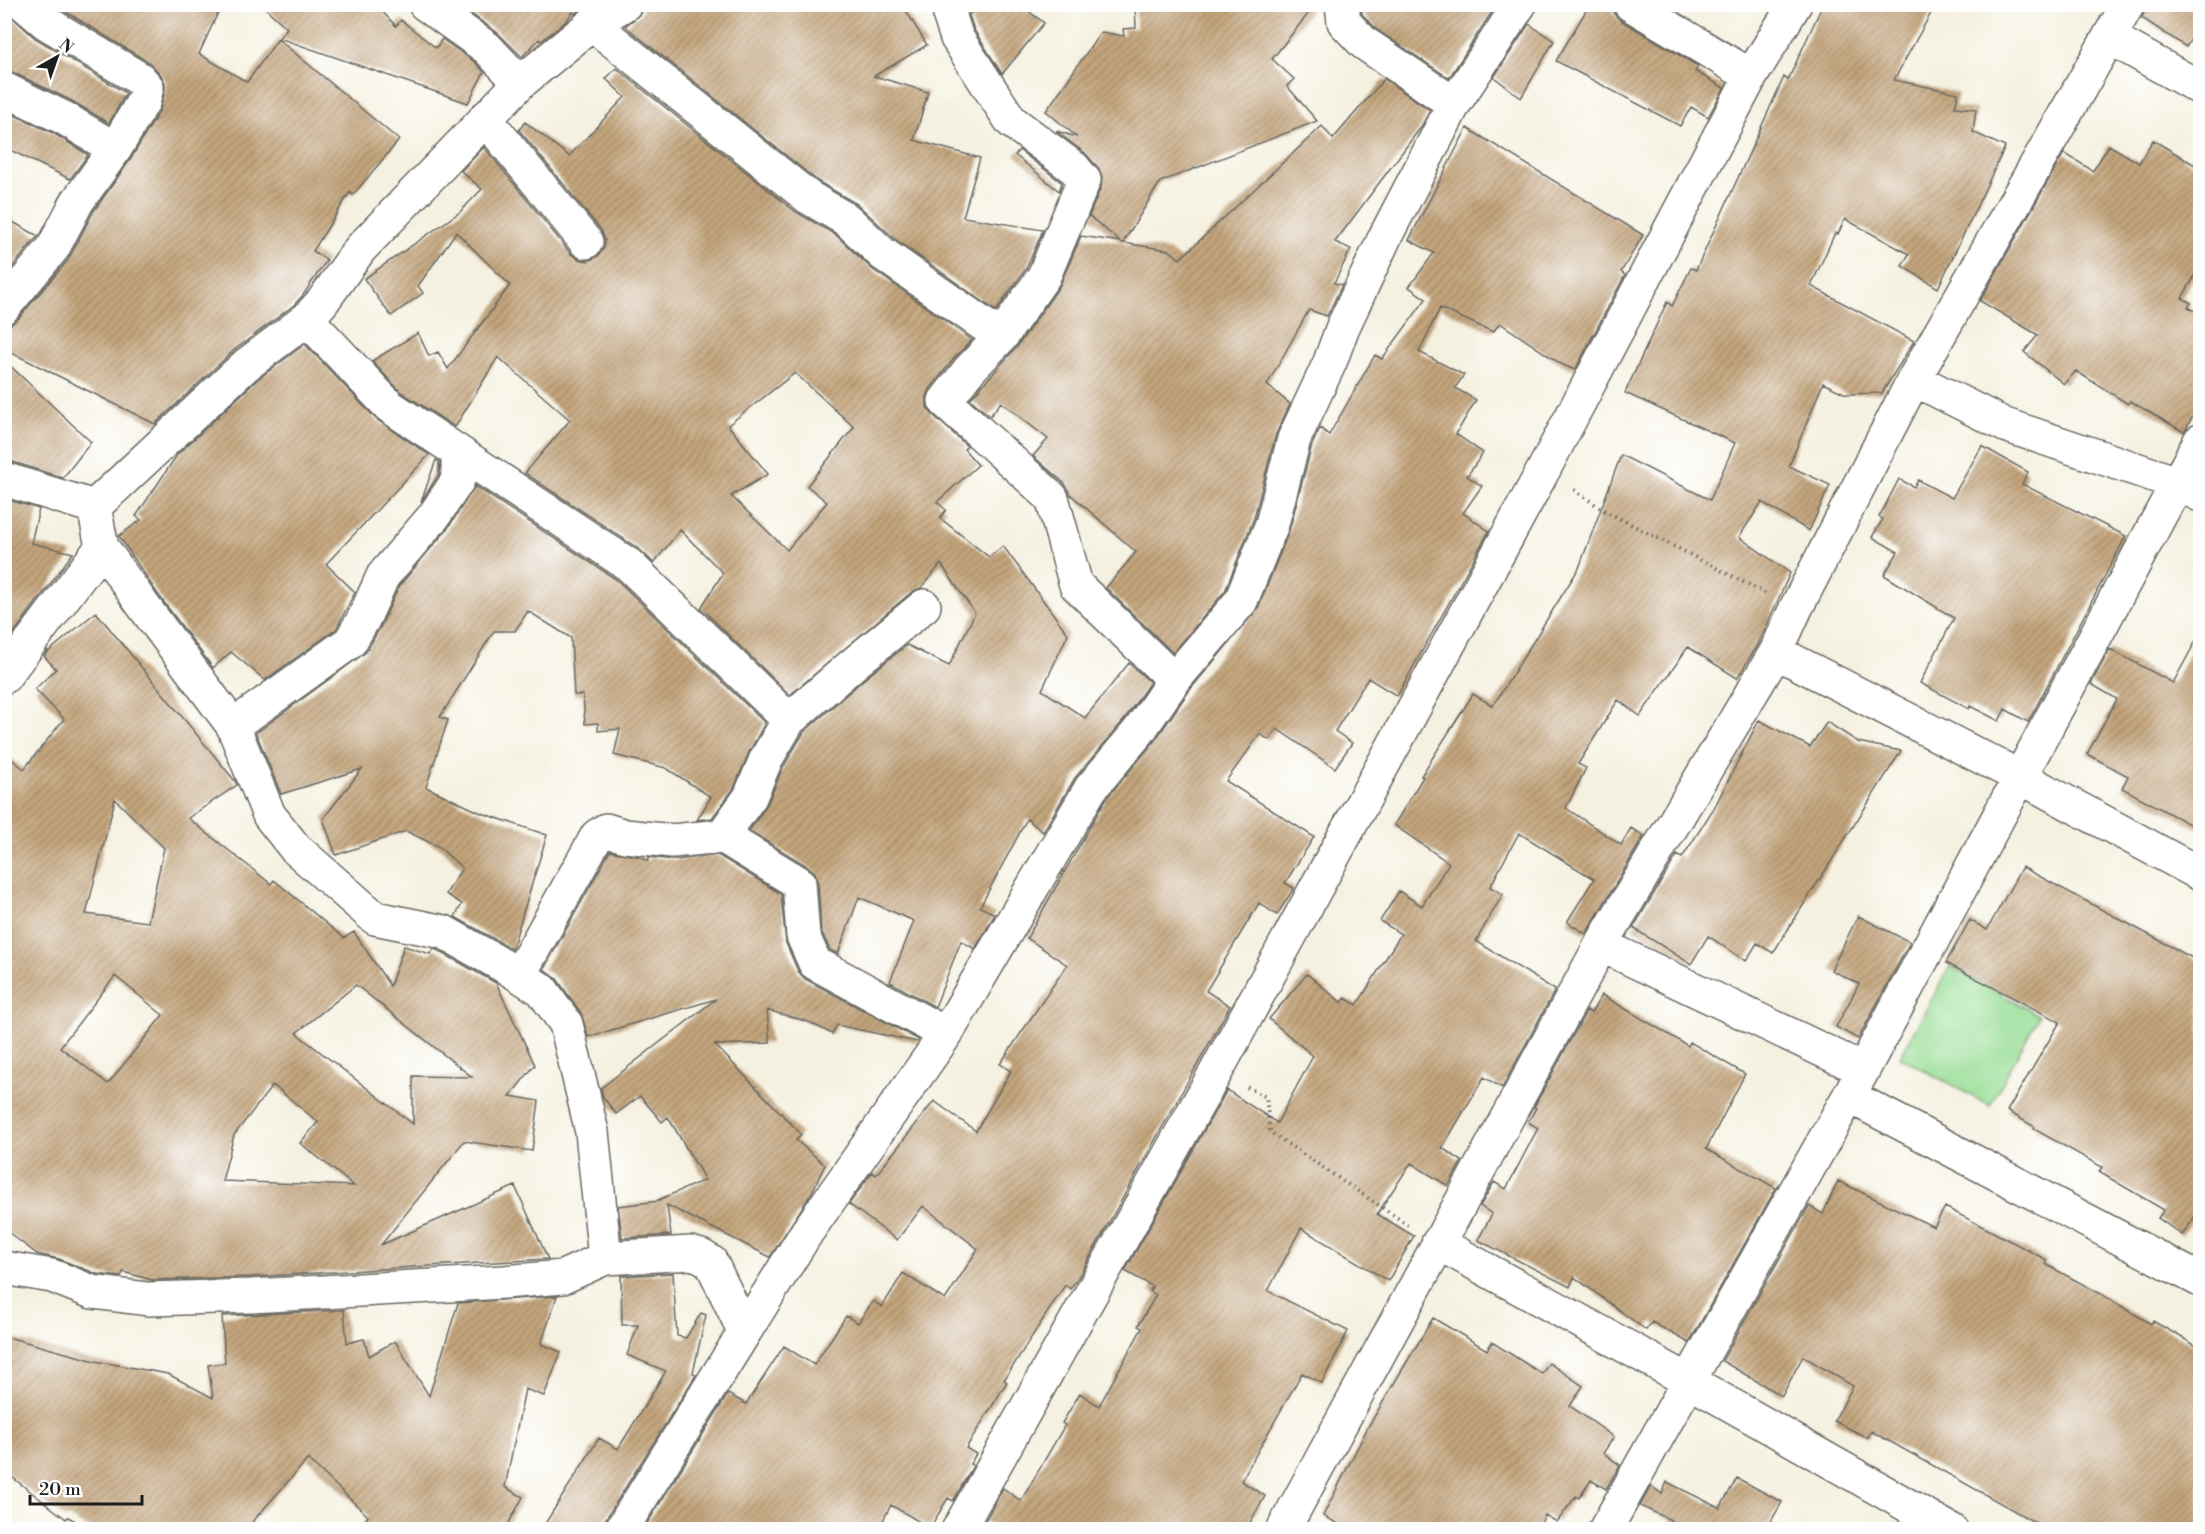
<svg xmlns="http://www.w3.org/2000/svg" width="2205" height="1534" font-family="'Libre Bodoni',serif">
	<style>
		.park { fill: #9ade96; stroke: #5b7d59; stroke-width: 1.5 }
		.building { fill: url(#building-hatch); fill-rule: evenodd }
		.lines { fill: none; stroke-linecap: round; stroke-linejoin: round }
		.minor-casing { stroke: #686761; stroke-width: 36 }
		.path { stroke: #686761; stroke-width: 4; stroke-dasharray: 1.5 4.5; stroke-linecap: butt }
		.minor { stroke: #fff; stroke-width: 33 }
	</style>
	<defs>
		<pattern id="building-hatch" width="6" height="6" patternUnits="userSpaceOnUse" patternTransform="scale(1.5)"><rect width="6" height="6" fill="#c4a57d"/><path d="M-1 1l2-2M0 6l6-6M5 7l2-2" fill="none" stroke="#9e8666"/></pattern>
	</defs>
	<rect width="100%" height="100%" fill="#fff"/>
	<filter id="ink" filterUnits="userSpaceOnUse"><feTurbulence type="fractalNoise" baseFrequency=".0167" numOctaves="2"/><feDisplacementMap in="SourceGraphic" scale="12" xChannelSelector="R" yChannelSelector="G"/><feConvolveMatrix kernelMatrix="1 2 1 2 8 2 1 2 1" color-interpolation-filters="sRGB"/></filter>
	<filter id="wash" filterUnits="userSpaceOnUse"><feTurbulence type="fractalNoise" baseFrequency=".008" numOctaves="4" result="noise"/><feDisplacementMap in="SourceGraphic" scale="24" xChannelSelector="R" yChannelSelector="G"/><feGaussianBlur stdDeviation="1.35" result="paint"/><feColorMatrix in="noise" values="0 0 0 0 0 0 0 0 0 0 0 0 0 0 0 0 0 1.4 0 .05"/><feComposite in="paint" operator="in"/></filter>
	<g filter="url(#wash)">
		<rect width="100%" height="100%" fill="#f5f1e1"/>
		<!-- park -->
		<path class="park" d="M1950 966 2039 1015 1990 1106 1900 1057Z"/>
		<g id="blocks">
			<!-- building -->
			<path class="building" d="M53 4H222L199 54 247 82 278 39 399 140 353 195 350 192 313 251 327 260 303 295 294 305 233 351 155 424 4 349V325L11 324 18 319 68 260 93 212 130 160 160 110 165 91V83L161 75 150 63Z
				M261 4H375L396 26 401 20 436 48 442 39 475 62 484 72 468 103 279 38 287 28Z
				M472 4H588L575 14 573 12 565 22 541 41 539 39 522 57 498 33 467 11Z
				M644 4H902L927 45 874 76 928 92 914 140 980 158 963 217 1043 230 1027 267 996 311 895 239 857 204 819 182 625 26 641 14Z
				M977 4H1019L1044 23 1002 74 974 30 969 15Z
				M1135 4H1316L1272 59 1294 79 1287 86 1317 121 1160 182 1123 243 1169 250 1180 259 1322 126 1333 139 1384 79 1430 110 1421 127 1335 242 1351 249 1334 283 1342 285 1327 316 1309 310 1267 385 1290 404 1276 434 1254 518 1225 591 1173 653 1106 588 1136 552 1070 494 1065 484 1033 456 1048 439 1001 402 990 416 970 399 1016 348 1059 287 1081 236 1121 242 1089 216 1101 187 1102 177 1099 169 1085 153 1056 131 1077 137 1046 111 1101 32 1124 36 1123 29 1136 28Z
				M1361 4H1497L1449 78 1376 29 1362 14Z
				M1590 4H1611L1614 14 1620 20 1698 66 1695 71 1724 88 1708 117 1691 107 1680 126 1556 61Z
				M1823 4H1936L1894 80 1958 93 1955 107 1976 109 1973 132 2005 147 1938 288 1902 266 1909 254 1845 219 1838 234 1835 233 1811 286 1914 341 1882 393 1846 394 1823 383 1789 466 1830 485 1809 531 1762 502 1739 537 1790 573 1758 645 1737 678 1688 647 1640 716 1618 700 1578 764 1586 768 1566 808 1621 845 1631 828 1644 836 1586 934 1567 922 1594 879 1519 833 1490 887 1503 894 1476 941 1555 990 1502 1088 1484 1077 1442 1148 1462 1161 1448 1186 1411 1163 1377 1214 1414 1236 1388 1281 1301 1228 1268 1291 1348 1331 1322 1383 1302 1373 1241 1481 1265 1496 1246 1530H998L985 1521 1003 1488 1021 1501 1065 1425 1062 1423 1080 1393 1099 1406 1142 1328 1138 1326 1156 1295 1150 1291 1152 1286 1125 1271 1227 1090 1277 1123 1313 1056 1269 1019 1307 974 1342 1003 1345 998 1357 1005 1401 934 1380 921 1399 891 1422 906 1449 863 1394 825 1423 777 1421 776 1473 694 1493 706 1579 568 1621 455 1710 500 1735 443 1625 393 1667 302 1672 306 1691 268 1696 270 1784 77 1788 80Z
				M2147 4H2200V25L2186 47 2142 18Z
				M8 13 35 38 126 93 109 123 72 101 12 72 4 71V18Z
				M1529 24 1554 41 1521 98 1494 77Z
				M616 68 796 212 836 235 872 269 972 340 955 357 930 389 927 397V407L932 414 967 446 964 449 978 465 937 502 946 510 940 518 989 557 1003 546 1068 634 1042 690 1085 718 1129 663 1150 682 1124 720 1075 778 1043 832 1027 819 980 907 995 914 975 949 961 941 935 1007 890 982 914 921 859 897 838 954 830 950 821 931 818 882 815 873 809 867 749 831 767 805 783 767 804 732 863 680 907 645 949 666 975 613 941 564 921 588 912 592 790 695 701 608 723 573 680 530 654 563 639 549 525 473 570 420 498 357 455 427 401 392 372 361 418 333 429 356 438 352 448 369 510 285 456 232 418 286 423 293 391 316 364 279 460 212 482 189 461 171 484 147 571 254 579 259 588 261 598 256 604 248 605 240 601 230 519 130 525 122 569 156 625 97 606 79ZM795 373 854 427 807 486 827 502 787 550 731 496 768 474 728 425Z
				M4 110 55 134 88 155 70 179 4 147Z
				M1467 128 1643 235 1621 272 1625 275 1575 370 1561 364 1500 323 1493 332 1440 308 1419 352 1464 375 1455 388 1476 400 1456 434 1483 453 1467 476 1482 486 1463 513 1489 531 1397 696 1368 678 1335 731 1352 743 1335 768 1277 729 1269 740 1260 734 1226 781 1314 837 1285 883 1294 888 1277 915 1259 903 1206 991 1230 1006 1079 1276 1070 1289 1065 1285 1004 1380 1007 1382 966 1448 976 1454 970 1464 973 1466 953 1501 948 1498 930 1528 891 1505 878 1530H643L728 1394 746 1404 784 1346 814 1365 846 1316 858 1323 873 1301 882 1307 903 1273 945 1300 978 1249 923 1206 897 1240 849 1204 872 1172 876 1175 934 1101 976 1131 1011 1071 1000 1064 1067 965 1027 938 1106 799 1153 743 1189 691 1258 608 1289 531 1312 445 1320 428 1329 435 1375 355 1382 359 1426 299 1409 287 1434 253 1409 240Z
				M2153 140 2200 168V267L2182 298 2191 303 2188 307 2200 314V403L2184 432 2130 401 2128 404 2076 371 2064 384 2024 352 2038 335 1980 301 2064 153 2093 171 2109 145 2139 163Z
				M1019 150 1061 182 1062 183 1059 191 1015 155Z
				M4 217 38 236 4 277Z
				M305 344 376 419 429 455 326 564 355 592 336 629 265 680 231 652 213 668 157 593 119 536 141 520 136 516 177 455 258 379Z
				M4 360 91 442 63 478 10 461 4 457Z
				M1982 446 2028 472 2022 484 2126 536 2028 722 2005 709 1999 721 1970 706 1969 709 1920 683 1954 618 1884 575 1898 552 1872 537 1883 519 1879 517 1899 479 1914 487 1918 480 1952 498Z
				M436 460 439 462V474L421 502Z
				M475 486 617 580 765 723 749 752 734 788 712 818 697 820 711 797 666 768 614 755 620 729 598 731V723L585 724 583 695H574L571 638 528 611 515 631H494L440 717 448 720 426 787 479 812 547 835 512 949 455 917 462 904 446 894 462 868 439 847 406 831 336 855 323 819 362 769 281 794 256 733 366 652 381 626 399 586 448 528Z
				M6 499 39 509 31 543 73 553 13 634 4 631V507Z
				M96 612 235 781 237 785 188 818 271 884 274 880 344 938 354 932 390 986 404 946 430 954 434 949 437 950 496 983 535 1065 510 1096 539 1101 532 1151 464 1141 381 1245 515 1186 548 1259 250 1277 152 1280 123 1272 121 1277 97 1274 59 1259 37 1254 4 1229V753L24 769 64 719 35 689 56 669 44 656 48 650 47 653ZM115 799 164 848 148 922 86 914ZM115 976 163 1015 108 1084 60 1047ZM356 985 472 1077 413 1076V1124L296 1033ZM273 1085 318 1122 300 1143 354 1186 222 1181 234 1135Z
				M2200 633V830L2122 788 2128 776 2087 754 2117 699 2091 684 2110 649 2173 683Z
				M1759 720 1810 747 1827 722 1858 742 1901 751 1773 953 1757 943 1746 961 1708 936 1691 964 1633 928 1677 855 1682 858 1714 808Z
				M610 851 641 857 648 861 649 857 674 860 718 855 781 894 786 943 798 971 805 979 919 1040 917 1042 837 1025 832 1034 809 1022 767 1010 770 1043 715 1045 801 1134 796 1140 825 1165 811 1194 770 1257 667 1205 671 1235 622 1238 618 1206 659 1201 658 1200 705 1180 668 1117 662 1122 640 1096 616 1114 603 1097 601 1088 716 999 588 1037 581 1013 557 979 544 969Z
				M2022 867 2200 962V1209L2182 1235 2158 1218 2164 1210 2099 1172 2102 1167 2034 1129 2035 1127 2007 1111 2060 1022 1946 963 1970 920 1987 930Z
				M1858 916 1910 942 1858 1039 1836 1027 1859 984 1831 970Z
				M1602 995 1688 1046 1690 1042 1745 1074 1706 1149 1776 1188 1689 1343 1652 1322 1646 1330 1574 1277 1570 1287 1478 1240 1492 1214 1480 1206 1494 1182 1506 1189 1538 1128 1528 1122 1536 1108 1534 1107 1587 1010 1591 1013Z
				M1838 1181 1934 1227 1945 1207 2047 1260 2045 1264 2101 1294 2151 1324 2153 1321 2200 1348V1529L2049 1530 1871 1431 1868 1438 1834 1421 1853 1386 1803 1356 1782 1396 1722 1361 1809 1206 1823 1214Z
				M673 1273 677 1336 686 1338 701 1313 706 1315 693 1373 696 1375 605 1520 602 1530H541L599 1438 618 1449 666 1371 627 1355 638 1325H622L621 1276Z
				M557 1296 541 1344 561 1352 544 1396 525 1389 505 1487 523 1497 505 1530H445L440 1524 435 1530H359L368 1516 308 1459 245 1530H91L68 1517 66 1519 4 1471V1336L95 1361 168 1374 213 1398 208 1365 225 1363 222 1316 344 1310 347 1343 364 1339 369 1356 395 1341 429 1396 458 1303Z
				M1433 1318 1487 1350 1492 1342 1542 1374 1549 1363 1583 1386 1570 1406 1614 1437 1603 1453 1620 1465 1606 1489 1591 1480 1579 1498 1576 1496 1557 1522 1545 1515 1538 1530H1350L1323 1516 1368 1427Z
				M1737 1478 1782 1502 1766 1530H1665L1671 1520 1640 1506 1651 1486 1662 1494 1667 1482 1720 1508Z"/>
		</g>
	</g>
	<g filter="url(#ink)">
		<use href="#blocks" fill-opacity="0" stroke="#686761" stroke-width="1.5"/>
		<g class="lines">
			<defs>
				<path id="minor" d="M425 4 487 48 520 83
					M951 4 950 17 957 38 1011 121 1074 168 1084 180 1044 276 1001 337 970 369 945 401 1052 498 1076 585 1174 680
					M1342 4 1344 22 1364 43 1454 104
					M1630 4 1751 76
					M592 24 808 197 847 220 883 254 1001 337
					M2111 38 2200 88
					M4 89 64 118 115 149
					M485 118 586 242
					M4 307 53 248 77 202 115 149 144 100 147 87 140 79 45 22 24 4
					M307 319 389 406 629 565 789 720
					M1914 379 2005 425 2177 483 2200 495
					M4 479 94 507
					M102 547 142 604 233 726 269 815 295 848 375 918 444 932 509 969 542 990 566 1024 592 1132 605 1258
					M1776 652 2020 777 2200 874
					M4 677 102 547 94 507 246 365 307 319 323 301 360 249 520 83 592 24 625 4
					M233 726 350 642 364 618 383 576 434 516 458 480V452
					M722 836 750 797 766 759 789 720 851 666 924 606
					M1601 945 1862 1069
					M519 975 597 836 606 830 625 836 672 841 722 836 799 883 803 936 815 963 946 1034
					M1849 1096 2200 1280
					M1438 1243 1689 1381 1951 1530
					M4 1268 52 1276 92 1292 148 1299 251 1296 504 1282 563 1277 605 1258 691 1253 701 1256 711 1262 744 1331
					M621 1530 807 1232 946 1034 1091 788 1139 731 1174 680 1241 601 1272 524 1294 439 1330 362 1342 329 1385 237 1454 104 1520 4
					M958 1530 1217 1070 1544 469 1751 76 1795 4
					M1283 1530 1601 945 1776 652 1796 608 1914 379 2128 4
					M1605 1530 1849 1096 2200 441"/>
			</defs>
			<!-- minor casing -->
			<use href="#minor" class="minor-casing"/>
			<!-- path -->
			<path class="path" d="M1574 490 1605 511 1765 593
				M1247 1087 1266 1097 1270 1132 1408 1225"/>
			<!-- minor -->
			<use href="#minor" class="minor"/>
		</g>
	</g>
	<!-- margin -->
	<rect width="2205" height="1534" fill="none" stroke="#fff" stroke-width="24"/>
	<!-- north arrow -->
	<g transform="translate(57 57) rotate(40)" stroke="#ffffff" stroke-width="4.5" paint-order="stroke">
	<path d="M0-4.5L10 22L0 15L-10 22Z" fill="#1c1c1c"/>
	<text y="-9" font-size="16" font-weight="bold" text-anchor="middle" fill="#1c1c1c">N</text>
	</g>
	<!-- scale -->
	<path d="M30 1495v9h112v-9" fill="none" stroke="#1c1c1c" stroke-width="3"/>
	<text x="39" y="1495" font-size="18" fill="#1c1c1c" stroke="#ffffff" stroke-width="4.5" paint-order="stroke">20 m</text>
</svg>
